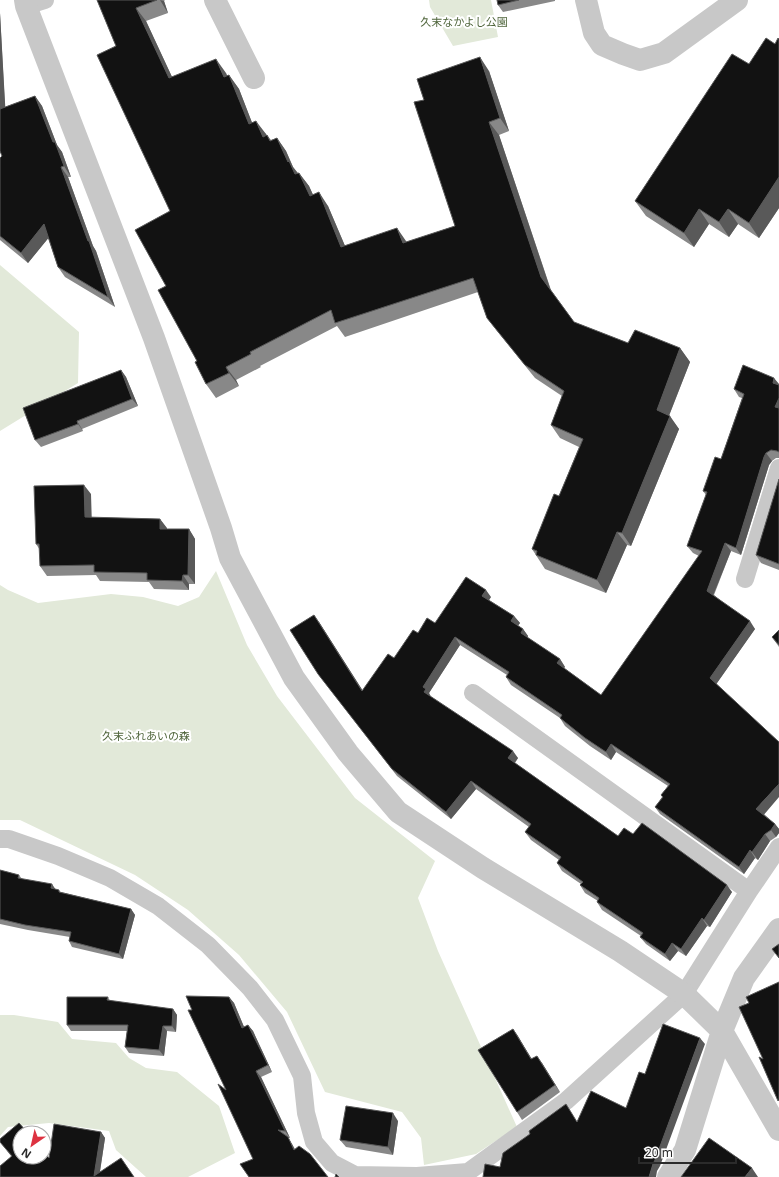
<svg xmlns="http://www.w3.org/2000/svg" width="779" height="1177" font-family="'Noto Sans','Noto Sans JP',sans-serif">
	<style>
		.green { fill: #e2e9d9 }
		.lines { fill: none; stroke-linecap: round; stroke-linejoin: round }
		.service { stroke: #c8c8c8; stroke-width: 18 }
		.minor { stroke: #c8c8c8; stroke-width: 22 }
		.wall { fill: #888 }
		.shaded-wall { fill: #595959 }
		.building { fill: #121212; stroke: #595959 }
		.labels { text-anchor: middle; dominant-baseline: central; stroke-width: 4; stroke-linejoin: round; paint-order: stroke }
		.park-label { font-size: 11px; fill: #4f653b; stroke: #fff }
	</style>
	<rect width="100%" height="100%" fill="#fff"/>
	<!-- green -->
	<path class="green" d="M429 0H491L498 37 453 46 430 7Z
		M0 265 79 332 78 383 0 431Z
		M216 571 247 645 277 696 355 798 435 861 418 898 438 951 517 1127 476 1154 424 1165 421 1138 402 1112 325 1092 287 1012 239 955 188 910 135 875 20 820H0V585L8 590 38 603 111 594 143 597 178 606 199 597Z
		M0 1015H14L58 1022 72 1039 116 1043 129 1058 146 1068 177 1072 219 1106 235 1153 188 1177H146L116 1150 109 1131 49 1123 8 1127 0 1136Z"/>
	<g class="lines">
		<!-- service -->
		<path class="service" d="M26 6 45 0
			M745 579 779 468
			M473 693 749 891
			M0 839H9L58 856 110 878 158 906 208 945 250 988 275 1020 302 1076 306 1113 314 1142 332 1163 355 1175 417 1176 468 1172 566 1101 684 994 749 891 779 847"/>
		<!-- minor -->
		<path class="minor" d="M25 0 26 6 154 338 221 528 230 558 294 678 348 753 398 812 483 868 620 951 684 994 722 1031 779 1130
			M215 0 254 78
			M586 0 594 33 602 45 623 54 640 60 664 53 737 0
			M668 1177 685 1150 722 1031 744 978 779 929"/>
	</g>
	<!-- wall -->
	<path class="wall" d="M97 0H165L164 1 168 13 146 21 172 77 226 73 227 76 229 75 239 89 252 123 266 134V136L267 135 271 140 277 138 286 151 293 167 298 173H299L309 186 313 195 328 206 345 246 406 242 455 226 424 100 489 71 509 131 499 135 551 290 574 322 628 343 680 348 690 362 669 416 679 429 631 546 627 545 606 593 545 569 532 549 559 496 579 447 560 438 551 425 562 396 535 378 497 331 487 318 478 292 345 337 337 326 260 366 261 367 236 380 239 386 216 398 206 384 166 286 170 211 116 46Z
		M497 0H555V1L503 12 498 5Z
		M0 13 5 107 35 96 42 106 57 145 62 152 71 177H68L93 246 96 251 115 307 65 277 58 267 48 238 28 263 0 240V158L2 156 0 151Z
		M779 39V208L759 238 738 224 729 237 709 224 694 247 646 216 635 201 749 64 775 44Z
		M121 370 126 377 138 406 82 429 83 431 41 447 35 440Z
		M779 384V458H776L772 461 769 465 741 555 731 551 714 595 755 629 716 684 764 814 775 824 779 829V833L776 837 770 841 758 860 755 858 744 874 660 814 655 807 662 797 661 795 668 786 616 752 611 760 590 746 565 726 560 718 511 685 506 677 507 675 460 645 429 693 431 697 518 758 515 763 618 836 633 834 732 892 710 927 707 926 686 956 678 951 670 961 646 944 640 937 641 936 602 910 597 902 598 901 585 893 580 885 581 884 562 871 557 863 559 860 531 840 525 832 529 827 476 789 451 819 397 776 318 674 319 622 363 691 418 633 435 623 491 597 489 600 514 616 520 623 518 626 523 629 528 636V638L560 659 565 667 564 668 601 695 699 556 693 553 687 546 706 495 703 491 721 459 742 398 739 397 734 389Z
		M779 479V570L761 563 756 555Z
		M91 494V518L160 519 167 529H189L195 539V584H189V590L154 589 149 582 100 581 96 575 47 576 40 566V550L36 544Z
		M779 630V647L772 637Z
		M0 870 19 875 22 879 55 889 61 892 131 909 135 915 123 959 72 947 69 941 70 937 28 930 0 924Z
		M108 997 110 1001 173 1009 177 1015 176 1032 167 1031 164 1056 129 1053 125 1047 127 1031H71L67 1025Z
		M229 997 234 1003 244 1027 248 1025 253 1031 272 1072 261 1077 290 1138H288L292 1144 295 1149 310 1154 253 1159 226 1090 192 1010Z
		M513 1029 532 1059 542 1063 560 1092 522 1120 517 1112Z
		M398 1121 393 1155 346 1147 340 1140Z
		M101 1132 105 1138 100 1172 134 1177H0L11 1156 0 1142 49 1158Z"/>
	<!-- shaded-wall -->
	<path class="shaded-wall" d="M160 0 164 1 168 13Z
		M136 8 146 21 179 92 169 78Z
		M0 13 6 120 0 112Z
		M480 57 489 71 509 131 500 118Z
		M216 59 226 73 233 91 224 77Z
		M229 75 239 89 258 138 249 124Z
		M35 96 42 106 57 145 62 152 71 177 64 166 53 142Z
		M256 121 266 134 273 150 263 137Z
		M489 122 499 135 551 291 541 277Z
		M277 138 286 151 293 167 299 175 295 174 288 162Z
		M61 167 68 177 93 246 96 251 115 307 108 297 88 241Z
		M299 173 309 186 320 210 310 196Z
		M779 177V208L759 238 749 223Z
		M319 192 328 206 351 260 341 247Z
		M699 209 709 224 694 247 684 233Z
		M728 209 738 224 729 237 719 222Z
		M44 224 51 235 28 263 21 253Z
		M397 228 406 241 412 257 403 243Z
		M680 348 690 362 666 423 657 410Z
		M226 367 236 380 239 386 229 373Z
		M121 370 126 377 138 406 132 399Z
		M774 378 779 384V387L773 383Z
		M779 398V412L775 407Z
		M670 416 679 429 631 546 622 533Z
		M77 421 82 429 83 431 78 424Z
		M766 453 772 461 769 465 741 555 736 548 764 457Z
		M84 485 91 494 92 527 85 517Z
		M160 519 167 528V538L160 529Z
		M189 529 195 539V584L188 575Z
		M617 532 627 545 606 593 597 580Z
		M725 543 731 551 712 598 707 591Z
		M183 575 189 584V590L182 581Z
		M486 590 491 597 487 603 482 596Z
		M314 615 319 622 368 699 362 691Z
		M514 616 520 623 516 628 511 621Z
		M750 621 755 629 715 686 710 678Z
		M523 629 528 636 526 640 521 633Z
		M455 637 460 645 429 693 431 697 429 700 424 692 423 687Z
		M560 659 565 667 562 670 557 663Z
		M611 744 616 752 611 760 606 752Z
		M513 751 518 758 513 765 508 758Z
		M471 781 476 789 451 819 446 812Z
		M779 784V797L762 817 756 809Z
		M775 824 779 829V833L776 837 771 830Z
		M765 834 770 841 758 860 752 852Z
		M750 850 755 858 744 874 739 867Z
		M52 884 56 890 51 888Z
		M727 885 732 892 710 927 704 920Z
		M131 909 135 915 123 959 119 954Z
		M702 918 707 926 686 956 681 949Z
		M672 943 678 951 670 961 665 954Z
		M229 997 234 1003 247 1034 242 1028Z
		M173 1009 177 1015 176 1032 172 1026Z
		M248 1025 253 1031 272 1072 268 1065Z
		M163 1026 167 1031 164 1056 159 1050Z
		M513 1029 518 1036 536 1067 531 1059Z
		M700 1038 705 1044 660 1166 657 1171 656 1177H649L653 1164Z
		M537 1056 542 1063 560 1092 555 1085Z
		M256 1071 261 1077 290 1138 285 1131Z
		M393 1113 398 1121 393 1155 388 1147Z
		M101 1132 105 1138 99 1177 94 1176Z
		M288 1137 292 1144 298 1156 294 1150Z
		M752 1168 758 1177H745Z"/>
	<!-- building -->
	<path class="building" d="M97 0H157L136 8 169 78 216 59 224 77 229 75 249 124 256 121 263 137 267 135 270 141 277 138 288 162 289 161 295 174 299 173 310 196 319 192 341 247 397 228 403 243 455 226 414 102 424 100 417 79 480 57 500 118 489 122 541 277 574 322 628 343 635 330 680 348 657 410 670 416 622 533 617 532 597 580 536 555 537 551 532 549 554 494 559 496 583 439 551 425 564 391 525 365 487 318 473 278 335 323 331 310 250 352 251 354 226 367 229 373 206 384 195 362 197 361 158 290 166 286 135 230 170 211 97 55 116 46Z
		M497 0H519L498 5Z
		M766 38 775 44 778 38 779 39V177L749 223 728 209 719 222 699 209 684 233 635 201 732 54 749 64Z
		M35 96 53 142H55L64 166 61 167 88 241H89L108 297 58 267 44 224 21 253 0 236V158L2 156 0 151V109Z
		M743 365 774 378 773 383 779 385V398L775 407 779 408V452L777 451 771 450 766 453 764 457 736 548 725 543 707 591 750 621 710 678 779 742V784L756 809 775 824 771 830 765 834 752 852 750 850 739 867 655 807 663 797 661 795 670 784 611 744 606 752 585 738 560 718 562 715 506 677 509 672 455 637 423 687 426 689 424 692 513 751 508 758 618 836 624 828 633 834 642 823 727 885 704 920 702 918 681 949 672 943 665 954 640 937 643 933 597 902 599 898 580 885 583 882 557 863 561 857 525 832 531 824 471 781 446 812 392 769 318 674 290 630 314 615 362 691 388 654 394 658 413 630 418 633 427 618 435 623 466 577 486 590 482 596 514 616 511 621 523 629 521 633 560 659 557 663 601 695 702 551 687 546 707 492 703 491 715 457 721 459 744 394 734 389Z
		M121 370 132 399 77 421 78 424 35 440 23 408Z
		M779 479V564L756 555Z
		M84 485 85 517 160 519V529H189L188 575H183L182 581 147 580V573L94 572V565L40 566 39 544H36L34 486Z
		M779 630V645L772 637Z
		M0 870 19 875 18 878 52 884 51 888 59 890V892L131 909 119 954 69 941 71 932 25 925 0 919Z
		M779 944V958L772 949Z
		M779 982V1100L778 1101 759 1057 763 1059 739 1007 749 1003 746 997Z
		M186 996 229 997 242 1028 248 1025 268 1065 256 1071 285 1131 278 1130 288 1137 294 1150 299 1146 310 1154 328 1177H249L240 1164 253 1159 218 1084 226 1090 188 1010H192Z
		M67 997H108L107 1000 173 1009 172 1026H163L159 1050 125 1047 128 1025H67Z
		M663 1024 700 1038 655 1160 653 1164 649 1177H483L485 1164 500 1167 503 1153 530 1134 529 1131 566 1104 577 1122 591 1091 626 1108 639 1072 645 1074Z
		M513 1029 531 1059 537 1056 555 1085 517 1112 478 1050Z
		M346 1106 393 1113 388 1147 340 1140Z
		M19 1123 28 1133H20V1157H44V1152L49 1158 54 1124 101 1132 94 1176 121 1158 134 1177H0V1166L12 1156 0 1142V1139Z
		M709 1138 752 1168 745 1177H681Z
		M336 1174 339 1177H335Z"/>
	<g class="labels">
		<!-- park labels -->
		<g class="park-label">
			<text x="464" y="21">久末なかよし公園</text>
			<text x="146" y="735">久末ふれあいの森</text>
		</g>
	</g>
	<!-- north arrow -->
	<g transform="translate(32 1145) rotate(214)"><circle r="19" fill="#ffffff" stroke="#aaaaaa"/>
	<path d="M0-3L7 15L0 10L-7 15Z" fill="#dd3241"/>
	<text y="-6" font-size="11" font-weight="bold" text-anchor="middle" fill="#2b2b2b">N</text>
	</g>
	<!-- scale -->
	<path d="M639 1157v6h97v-6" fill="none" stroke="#2b2b2b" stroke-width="2"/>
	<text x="645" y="1157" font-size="12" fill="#2b2b2b" stroke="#ffffff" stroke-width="3" paint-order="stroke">20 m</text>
</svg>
